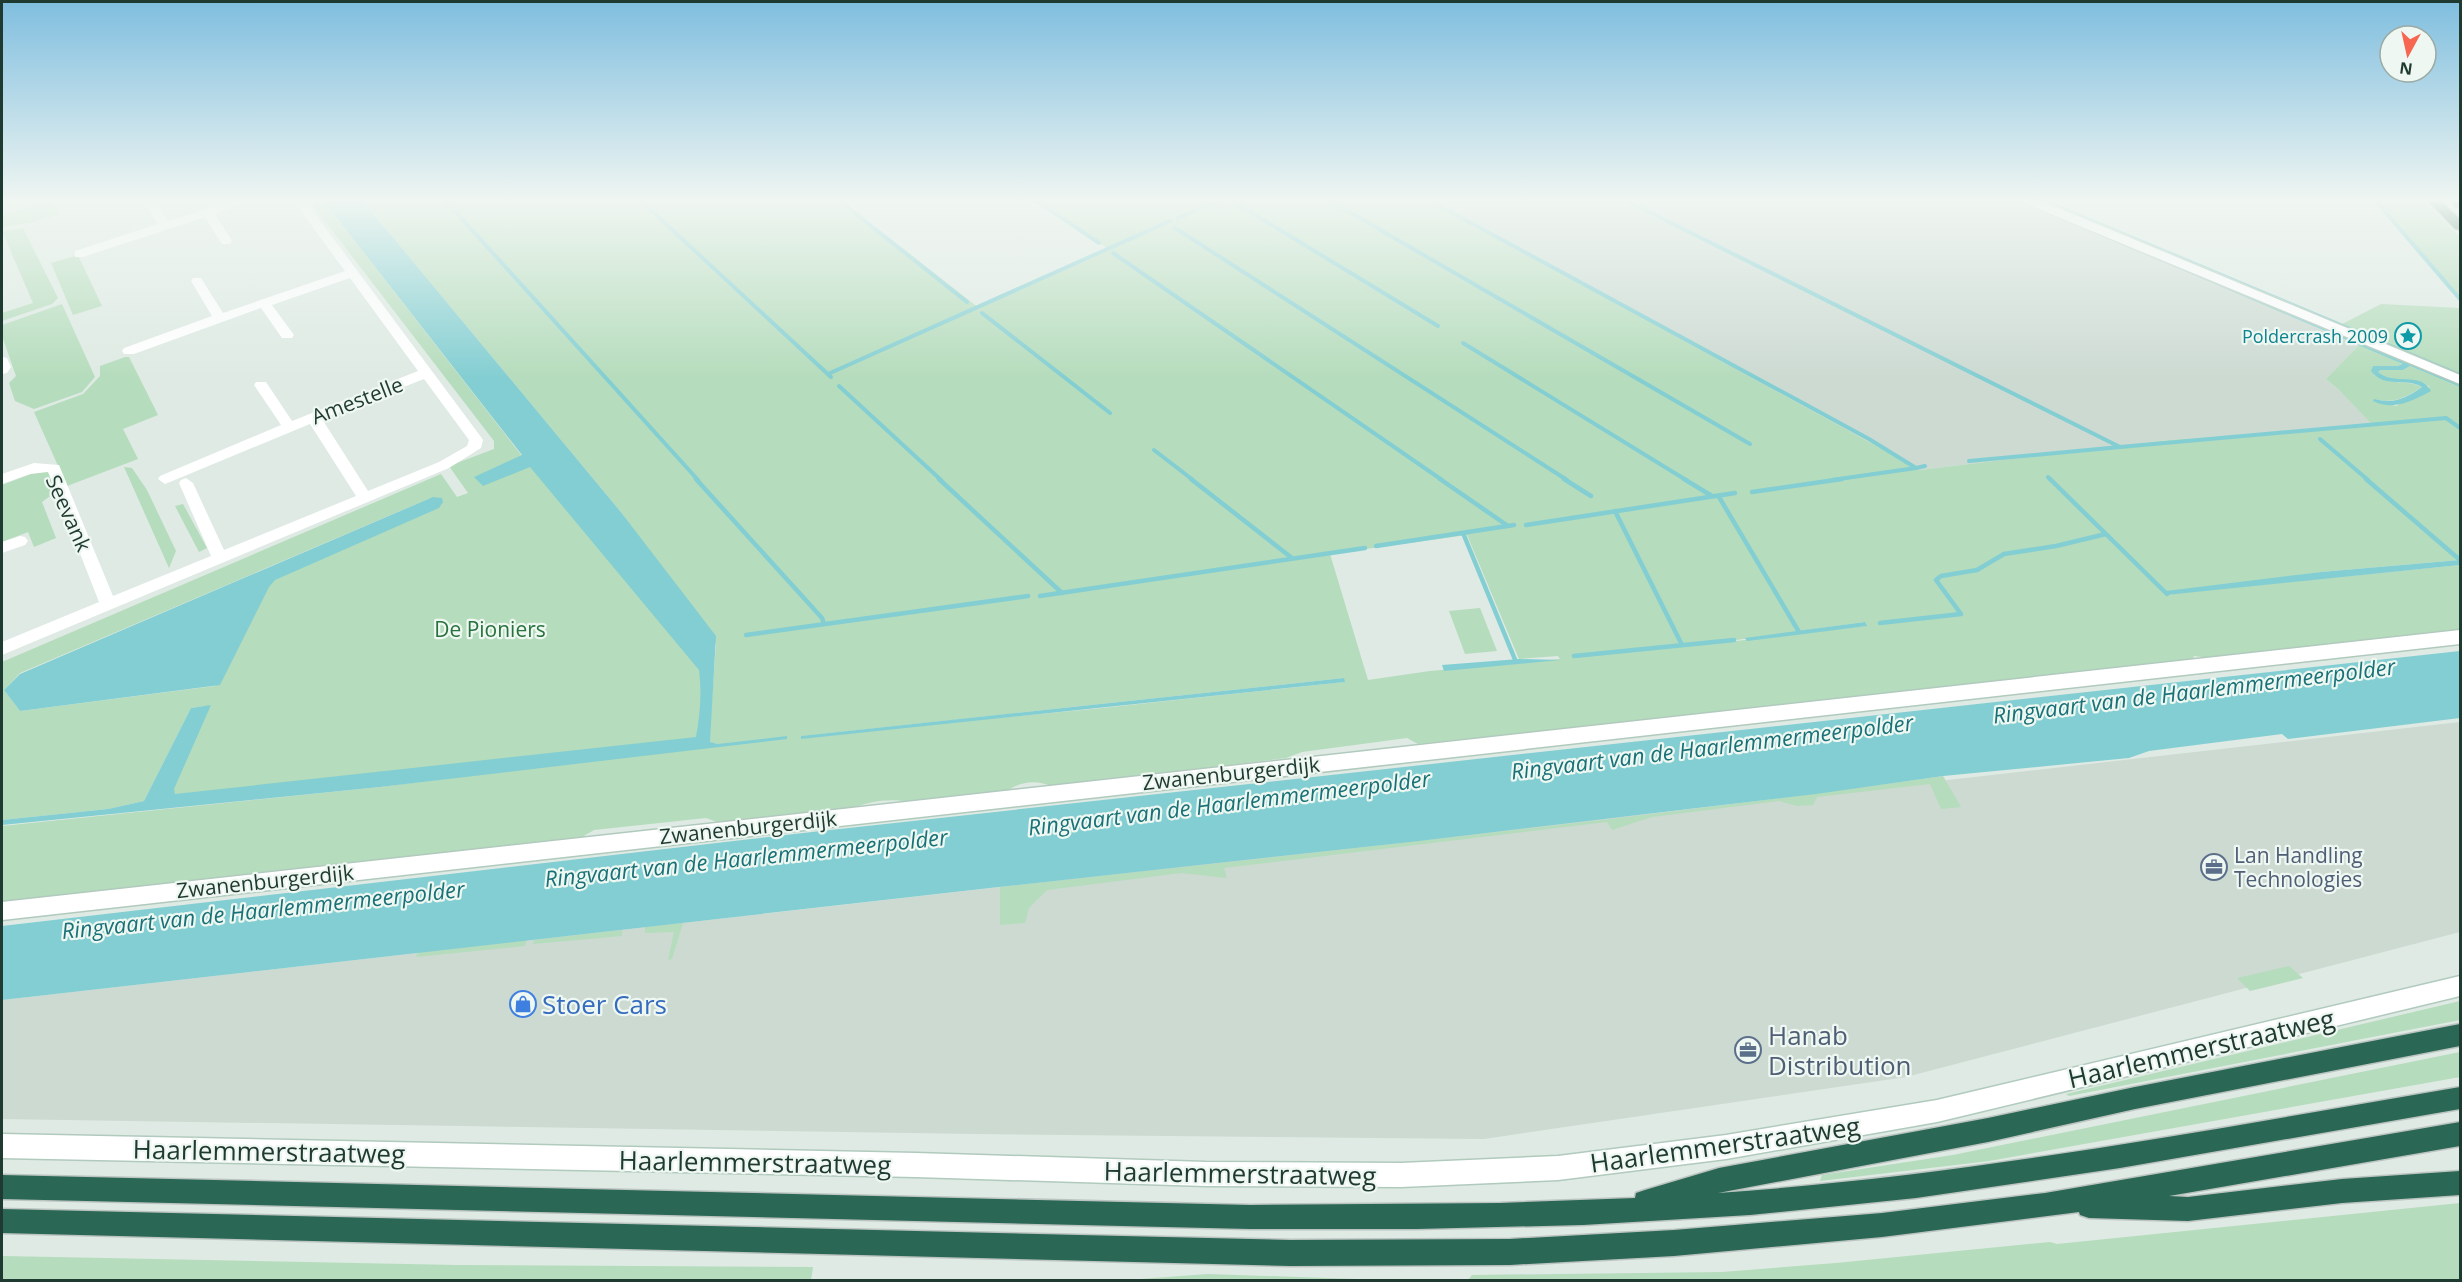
<svg xmlns="http://www.w3.org/2000/svg" width="2462" height="1282" font-family="'Open Sans',sans-serif">
	<style>
		.built { fill: #ccdad2 }
		.green { fill: #b5dcbc; fill-rule: evenodd }
		.water { fill: #83ced2 }
		.lines { fill: none; stroke-linecap: round; stroke-linejoin: round }
		.stream-far1 { stroke: #83ced2; stroke-width: 4 }
		.stream { stroke: #83ced2; stroke-width: 4.5 }
		.secondary-casing { stroke: #b1cabe; stroke-width: 3 }
		.highway-casing { stroke: #bcc4c1; stroke-width: 3 }
		.street { fill: #fff; fill-rule: evenodd }
		.secondary { fill: #fff; fill-rule: evenodd }
		.highway { fill: #2a6754; fill-rule: evenodd }
		.labels { text-anchor: middle; dominant-baseline: central; stroke-width: 4.5; stroke-linejoin: round; paint-order: stroke }
		.far-culture-label { font-size: 18px; fill: #0d838f; stroke: #eef7f1; text-anchor: end }
		.street-label { font-size: 21px; fill: #1f3a30; stroke: #eef7f1 }
		.park-label { font-size: 21px; fill: #28723d; stroke: #eef7f1 }
		.service-label { font-size: 21px; fill: #4e5e75; stroke: #eef7f1; text-anchor: start }
		.water-label { font-size: 22px; font-style: italic; fill: #187177; stroke: #eef7f1 }
		.near-shop-label { font-size: 26px; fill: #366cbe; stroke: #eef7f1; text-anchor: start }
		.near-service-label { font-size: 26px; fill: #4e5e75; stroke: #eef7f1; text-anchor: start }
		.near-street-label { font-size: 26px; fill: #1f3a30; stroke: #eef7f1 }
	</style>
	<rect width="100%" height="100%" fill="#deeae3"/>
	<!-- built -->
	<path class="built" d="M1426 199H2012L2360 344 2326 379 2338 389 2374 425 2169 440 1920 470Z
		M2460 722V932L1906 1077 1484 1139 978 1134 2 1119V1000Z"/>
	<!-- green -->
	<path class="green" d="M308 199H322L522 456 475 477 476 479 533 465 708 668 702 741 163 801 205 706 191 708 144 801 108 809 2 820V662L441 474 457 497 468 493 449 466 494 449V441ZM433 497 263 581 215 686 20 711 4 690 20 673Z
		M361 199H840L979 308 1110 250 1035 199H1426L1920 470 2169 440 2373 425 2338 389 2326 379 2360 344 2402 363 2398 366H2373L2374 375C2389 386 2407 379 2422 387 2405 398 2394 404 2374 399L2396 406 2430 387C2414 375 2392 385 2377 372L2379 370H2403L2410 366 2460 387V560L2321 572 2166 594 2460 565V630L2217 659 2194 656 2192 662 1418 744 1407 738 1302 752 1286 758 1053 787C1037 779 1019 781 1005 793L910 802C890 798 869 801 851 809L723 824 706 818 594 830 577 840 195 880 2 904V826L380 787 718 744 709 742 716 644 620 511ZM1467 535 1519 659 1558 656 1560 659 1430 671 1368 680 1330 554ZM1864 622 1866 626 1701 645ZM1344 678V682L1093 709 802 736Z
		M2372 199H2421L2460 237V300Z
		M52 200 60 214 30 223 2 227V215Z
		M23 228 58 298 52 304 2 321V313L33 303 2 231Z
		M78 255 102 306 73 315 51 263Z
		M62 304 95 377 82 392 34 409 15 401 9 383 16 376 2 336V325Z
		M2381 304 2460 308V377L2342 324Z
		M125 357H129L158 415 123 429 138 459 67 486 34 412 83 394 100 376V366Z
		M124 467 132 468 147 490 176 551 169 568Z
		M47 468 57 491 42 502 56 538 34 547 28 532 2 542V485Z
		M183 504 207 548 199 552 175 506Z
		M1480 608 1497 651 1465 654 1449 611Z
		M1943 776 1961 807 1941 809 1930 784 1817 797 1813 805 1797 806 1779 801 1652 817 1612 830 1607 822 1224 868 1227 878 1181 873 1047 890 1029 908 1025 923 1000 925V887C1315 852 1630 820 1943 776Z
		M683 923 672 959 668 960 674 932 645 933V927Z
		M622 930V936L533 944 534 940Z
		M527 940 525 946 416 957 418 952Z
		M2289 966 2303 978 2250 991 2237 978Z
		M2460 1001V1020L2069 1096 2066 1094Z
		M2460 1052V1077L1989 1161 1820 1181 1822 1175 1953 1155Z
		M2460 1203V1280H1468L1472 1275 1722 1272 1836 1263 2050 1242 2057 1244Z
		M2 1256 457 1265 813 1267 811 1280H2Z
		M1208 1274 1385 1280H1127Z"/>
	<!-- water -->
	<path class="water" d="M322 199H361L620 511 716 636 710 742 718 744 787 736V739L380 787 2 825V820L108 809 144 801 191 708 211 705 174 789 175 794 696 737C700 715 702 693 699 670L530 467 483 486 474 477 522 455Z
		M2405 362 2460 385V387L2410 366 2403 370H2380L2378 372C2393 386 2421 371 2431 391 2412 401 2394 411 2373 401L2374 399C2394 404 2405 399 2422 387 2406 377 2384 389 2371 371L2373 366H2398Z
		M433 497 442 498 443 502 439 508 275 580 269 587 220 685 20 711 4 690 20 674Z
		M2460 560V565L2166 595V591L2321 572Z
		M1865 622 1867 626 1747 641 1745 638Z
		M2460 651V718L2288 739 2282 734 2149 751 2129 758 1943 776 1816 794 1419 841 999 887 2 1000V926L803 833Z
		M1519 659 1560 660 1444 671 1442 665Z
		M1344 678 1345 682 801 739V736Z"/>
	<g class="lines">
		<!-- stream-far1 -->
		<path class="stream-far1" d="M444 199 698 480
			M639 199 831 377
			M837 199 967 302
			M1034 199 1099 243
			M1229 199 1438 326
			M1327 199 1750 444
			M1427 199 1869 439 1916 468 1925 466
			M1623 199 2120 447 2446 418 2460 428
			M2017 199 2027 203
			M2040 199 2460 375
			M2374 199 2460 299
			M1178 218 1222 199
			M1175 228 1567 480
			M1113 253 1442 480
			M2187 270 2408 364
			M982 313 1110 413
			M1463 343 1686 480
			M828 374 1170 221
			M839 386 941 480
			M2320 439 2368 480
			M1154 450 1193 480
			M1969 461 2120 447
			M2048 477 2051 480
			M1832 480 1916 468"/>
		<!-- stream -->
		<path class="stream" d="M696 479 822 618 824 624
			M939 479 1062 593
			M1191 479 1292 558
			M1440 479 1508 526
			M1564 479 1591 496
			M1684 479 1712 496
			M2050 479 2167 594
			M2366 479 2460 560
			M1752 492 1842 479
			M1719 497 1799 632
			M1615 511 1682 645
			M1526 525 1735 493
			M1463 533 1516 662
			M1376 546 1514 525
			M1040 596 1365 548
			M1880 623 1961 614 1936 580 1941 576 1977 570 2004 554 2056 546 2106 534
			M746 635 1028 596
			M1574 656 1734 640"/>
		<defs>
			<path id="secondary" d="M2021 199H2037L2460 375V384L2022 202Z
				M2460 630V644L2 920V902Z
				M2460 976V996L1937 1122 1726 1159 1558 1180 1401 1187 1206 1186 916 1177 2 1158V1134L916 1153 1206 1162 1401 1163 1558 1156 1726 1135 1937 1100Z"/>
			<path id="highway" d="M2426 199H2439L2460 219V230L2455 229Z
				M2449 199H2460V208L2455 207Z
				M2460 1024V1046L2135 1109 1988 1142 1718 1193C1967 1176 2214 1129 2460 1087V1109L2120 1168 1916 1198 1750 1215 1583 1225 1417 1229H1250L2 1199V1175L1250 1205 1500 1203 1635 1198 1636 1193 1645 1190 1719 1168 1988 1118 2135 1087Z
				M2460 1122V1146L2169 1196 2188 1197 2342 1179 2460 1171V1195L2342 1203 2188 1221 2089 1218 2080 1215 2079 1212 1882 1237 1674 1256 1510 1265 1290 1266 2 1233V1209L1290 1240 1510 1239 1674 1230 1882 1213 2045 1193Z"/>
		</defs>
		<!-- secondary casing -->
		<use href="#secondary" class="secondary-casing"/>
		<!-- highway casing -->
		<use href="#highway" class="highway-casing"/>
		<!-- street -->
		<path class="street" d="M141 199H153L168 221 239 199H256L215 214 232 241 230 244H222L205 217 83 257H75V251L158 224Z
			M292 199H304L481 437 483 440 481 448 449 468 2 655V642L99 602 48 472 30 474 2 484V474L34 463 59 465 113 596 211 556 179 483 181 480 186 478 193 483 224 550 356 496 310 424 170 482 165 484 158 479 160 476 281 425 254 385 256 382H266L292 421 418 371 350 278 272 305 294 335 292 338H282L261 308 134 354H124L122 351 124 348 212 316 191 281 193 278H201L223 313 345 271ZM424 379 469 440 467 446 439 462 368 491 322 419Z
			M2 357 7 358 11 367 7 373 2 374Z
			M20 536 25 537 28 541 25 545 2 553V542Z"/>
		<!-- secondary -->
		<use href="#secondary" class="secondary"/>
		<!-- highway -->
		<use href="#highway" class="highway"/>
	</g>
	<!-- sky -->
	<linearGradient id="sky" x2="0" y2="1"><stop stop-color="#7fbedf"/><stop offset="0.53" stop-color="#f0f6f2"/><stop offset="1" stop-color="#f0f6f2" stop-opacity="0"/></linearGradient>
	<rect width="2462" height="378" fill="url(#sky)"/>
	<!-- icons -->
	<defs>
		<symbol id="sight-ring" viewBox="-11 -11 22 22"><circle r="9.5" fill="#eef7f1" stroke="#0f9aa8" stroke-width="1.5"/><path d="M0-6L1.8-2.2L6-1.7L2.9 1.2L3.7 5.4L0 3.3L-3.7 5.4L-2.9 1.2L-6-1.7L-1.8-2.2Z" fill="#0f9aa8"/></symbol>
		<symbol id="office-ring" viewBox="-11 -11 22 22"><circle r="9.5" fill="#eef7f1" stroke="#5c6f8a" stroke-width="1.5"/><path d="M-6-3h4V-5.5h4V-3h4V5H-6ZM-1-4.5V-3h2v-1.5ZM-6 0V1H6V0Z" fill="#5c6f8a"/></symbol>
		<symbol id="shop-ring" viewBox="-11 -11 22 22"><circle r="9.5" fill="#eef7f1" stroke="#3f7fe0" stroke-width="1.5"/><path d="M-5-2.5h2.3a2.7 3.5 0 0 1 5.4 0H5L5.5 6h-11ZM-1.5-2.5h3a1.5 2.3 0 0 0-3 0Z" fill="#3f7fe0"/></symbol>
	</defs>
	<g fill-rule="evenodd">
		<use href="#sight-ring" x="2393" y="321" width="30" height="30"/>
		<use href="#office-ring" x="2199" y="852" width="30" height="30"/>
		<use href="#shop-ring" x="508" y="989" width="30" height="30"/>
		<use href="#office-ring" x="1733" y="1035" width="30" height="30"/>
	</g>
	<g class="labels">
		<!-- far-culture labels -->
		<g class="far-culture-label">
			<text x="2388" y="336">Poldercrash 2009</text>
		</g>
		<!-- street labels -->
		<g class="street-label">
			<text transform="translate(357 400) rotate(-21)">Amestelle</text>
			<text transform="translate(69 513) rotate(66)">Seevank</text>
			<text transform="translate(1231 773) rotate(-6)">Zwanenburgerdijk</text>
			<text transform="translate(748 827) rotate(-6)">Zwanenburgerdijk</text>
			<text transform="translate(265 881) rotate(-6)">Zwanenburgerdijk</text>
		</g>
		<!-- park labels -->
		<g class="park-label">
			<text x="490" y="629">De Pioniers</text>
		</g>
		<!-- service labels -->
		<g class="service-label">
			<text x="2234" y="855">Lan Handling<tspan x="2234" dy="24">Technologies</tspan></text>
		</g>
		<!-- water labels -->
		<g class="water-label">
			<text transform="translate(2194 690) rotate(-7)">Ringvaart van de Haarlemmermeerpolder</text>
			<text transform="translate(1712 746) rotate(-7)">Ringvaart van de Haarlemmermeerpolder</text>
			<text transform="translate(1229 802) rotate(-7)">Ringvaart van de Haarlemmermeerpolder</text>
			<text transform="translate(746 857) rotate(-6)">Ringvaart van de Haarlemmermeerpolder</text>
			<text transform="translate(263 909) rotate(-6)">Ringvaart van de Haarlemmermeerpolder</text>
		</g>
		<!-- near-shop labels -->
		<g class="near-shop-label">
			<text x="542" y="1004">Stoer Cars</text>
		</g>
		<!-- near-service labels -->
		<g class="near-service-label">
			<text x="1768" y="1035">Hanab<tspan x="1768" dy="30">Distribution</tspan></text>
		</g>
		<!-- near-street labels -->
		<g class="near-street-label">
			<text transform="translate(2201 1048) rotate(-13)">Haarlemmerstraatweg</text>
			<text transform="translate(1725 1144) rotate(-8)">Haarlemmerstraatweg</text>
			<text transform="translate(269 1151) rotate(1)">Haarlemmerstraatweg</text>
			<text transform="translate(755 1162) rotate(1)">Haarlemmerstraatweg</text>
			<text transform="translate(1240 1173) rotate(1)">Haarlemmerstraatweg</text>
		</g>
	</g>
	<!-- border -->
	<rect width="2462" height="1282" fill="none" stroke="#1f3a30" stroke-width="6"/>
	<!-- north arrow -->
	<g transform="translate(2408 54) rotate(188)"><circle r="28" fill="#eef7f1" stroke="#9baba4" stroke-width="1.5"/>
	<path d="M0-4.5L10 22L0 15L-10 22Z" fill="#f66650"/>
	<text y="-9" font-size="16" font-weight="bold" text-anchor="middle" fill="#1f3a30">N</text>
	</g>
</svg>
